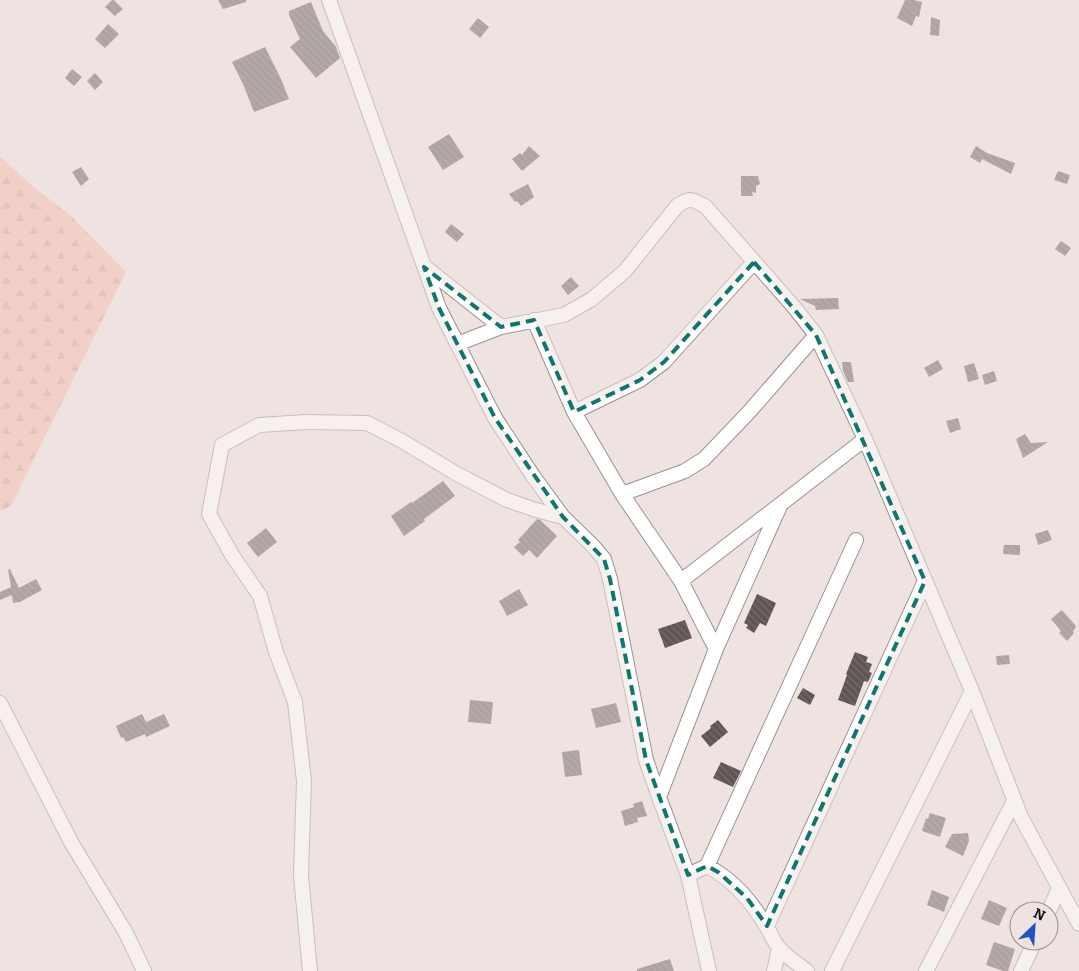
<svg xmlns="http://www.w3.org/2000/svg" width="1079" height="971" font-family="Bitter,serif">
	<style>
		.forest { fill: url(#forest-firs) }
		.building { fill: url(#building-back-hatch) }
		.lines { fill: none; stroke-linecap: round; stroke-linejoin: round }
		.minor-casing { stroke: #9c918f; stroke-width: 16 }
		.minor { stroke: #fff; stroke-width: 14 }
		.marked { fill: none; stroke: #0f766e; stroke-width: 4; stroke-dasharray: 10 6; stroke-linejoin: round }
	</style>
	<defs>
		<pattern id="forest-firs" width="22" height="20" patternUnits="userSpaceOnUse" patternTransform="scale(1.25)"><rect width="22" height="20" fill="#f6b8ab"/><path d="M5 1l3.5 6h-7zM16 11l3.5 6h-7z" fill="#d29d92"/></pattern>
		<pattern id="building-back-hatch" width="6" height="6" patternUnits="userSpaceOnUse" patternTransform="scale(1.25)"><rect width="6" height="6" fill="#5f5553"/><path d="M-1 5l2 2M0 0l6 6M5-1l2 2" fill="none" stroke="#756e6c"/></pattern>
	</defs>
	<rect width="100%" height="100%" fill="#eee3e0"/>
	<!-- forest -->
	<path class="forest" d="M0 156 31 185 70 215 126 272 11 506 0 511Z"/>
	<!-- building -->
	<path class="building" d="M112 0H114L123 9 115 16 105 7Z
		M218 0H246V2L223 9Z
		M905 0H914L922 2 919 17 916 16 912 26 897 18Z
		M311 2 323 31 336 47 340 58 316 78 290 47 300 39 289 15V11Z
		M931 17 940 20 939 36 930 35Z
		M478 18 489 27 480 38 469 29Z
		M108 24 119 34 105 48 95 39Z
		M265 47 281 79 289 99 254 112 243 84 232 62Z
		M72 69 82 77 74 86 65 78Z
		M95 73 103 82 95 90 87 81Z
		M449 134 464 157 443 170 428 147Z
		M529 146 540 156 522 171 512 159 520 153 522 155Z
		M976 146 987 153 1015 163 1011 174 982 159 980 163 970 157Z
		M81 167 89 179 81 186 72 172Z
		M1058 171 1070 175 1067 184 1054 180Z
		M741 176H758L760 184 756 186V193L752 192 753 196H741Z
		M528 184 534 197 521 206 517 201 515 202 509 194Z
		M451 224 464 234 457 242 445 232Z
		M1061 241 1071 248 1065 256 1055 249Z
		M571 277 579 286 568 295 561 286Z
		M838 298 839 309 816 310 815 306 800 299Z
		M938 360 943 369 929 377 924 368Z
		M842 362H851L854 382H848L843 371Z
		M974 363 979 379 968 382 964 366Z
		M994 371 997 381 985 385 982 375Z
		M958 418 961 429 950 433 946 421Z
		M1025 434 1031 443 1048 442 1023 458 1016 439Z
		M443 481 455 496 424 519 425 521 404 536 391 516 411 502 412 503Z
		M537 519 540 520 557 536 537 558 529 550 523 556 514 547 520 542 518 540Z
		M266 528 277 542 258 557 247 543Z
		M1048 530 1052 540 1038 545 1035 534Z
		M1004 545H1020V555L1003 554Z
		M10 569 19 588 36 579 42 590 20 602 13 603 12 595 0 600V592L11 587 8 570Z
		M519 589 528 605 507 616 499 601Z
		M757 594 776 603 766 626 760 623 754 633 746 628 748 625 744 623Z
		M1062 610 1076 626 1073 632 1074 633 1067 641 1059 633 1061 631 1051 619Z
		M685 620 692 638 665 648 658 629Z
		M855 652 868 657 866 662 872 664 869 672 872 673 868 682 864 681 855 706 838 700 847 675 846 674Z
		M1009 655 1010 664 997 665 996 656Z
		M803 688 815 695 810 705 797 698Z
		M470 700 493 702 491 724 468 722Z
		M616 703 621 722 596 728 591 709Z
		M142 714 146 722 164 714 170 726 146 737 145 734 126 742 123 737 121 738 116 726Z
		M718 720 728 732 710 747 701 736 711 728 710 726Z
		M579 750 582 775 565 777 562 752Z
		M721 762 741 771 733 787 713 778Z
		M642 801 647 816 637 818 638 822 625 826 621 811 634 807 633 804Z
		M930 813 946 818 940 837 922 831 926 818 928 819Z
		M968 833 969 841 963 856 945 847 952 834Z
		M932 890 949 897 944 912 927 905Z
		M989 900 1007 908 999 926 981 919Z
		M994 942 1015 949 1008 971H1003L986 965Z
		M670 959 674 971H637V969Z"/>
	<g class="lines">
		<defs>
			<path id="minor" d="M329 0 439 308 495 418 533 476 563 517 593 546 604 559 610 579 646 760 659 797 688 875 709 971
				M425 267 501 327
				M534 320 574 412 622 494 681 581 716 649
				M457 344 501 327 564 315 592 299 625 271 677 206C690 197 693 199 706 207L794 307 816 335 865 439 972 691 1021 817 1079 924
				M574 412 640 380 664 362 754 262
				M622 494 685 471 704 459 749 412 816 335
				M681 581 865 439
				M0 703 71 842 126 933 144 971
				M659 797 716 649 780 506
				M707 866 856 540
				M688 875 707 866C734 880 751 901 766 926 771 933 774 943 780 949 787 957 798 964 807 971
				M1049 911 1059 888
				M767 926 925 581
				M310 971 301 876 303 810 304 781 295 702 276 652 260 596 232 555 209 514 222 445 259 425 306 422 367 423 402 441 457 474 507 500 536 510 563 517
				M774 971 779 949
				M832 971 972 691
				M926 971 1014 801
				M1021 971 1035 941"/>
		</defs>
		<!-- minor casing -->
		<use href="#minor" class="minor-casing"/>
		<!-- minor -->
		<use href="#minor" class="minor"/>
	</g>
	<!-- marked area -->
	<path d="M0 0H1079V971H0ZM754 262 816 335 925 581 767 926 747 898 718 872 707 866 688 875 646 760 610 579 604 559 563 517 495 418 439 308 424 267 501 327 534 320 574 412 640 380 664 362Z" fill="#eee3e0" fill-opacity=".55" fill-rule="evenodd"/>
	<path class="marked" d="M754 262 816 335 925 581 767 926 747 898 718 872 707 866 688 875 646 760 610 579 604 559 563 517 495 418 439 308 424 267 501 327 534 320 574 412 640 380 664 362Z"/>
	<!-- north arrow -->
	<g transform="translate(1034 926) rotate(25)"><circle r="24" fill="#eee3e0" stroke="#968e8c"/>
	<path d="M0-4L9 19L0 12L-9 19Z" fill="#2153c0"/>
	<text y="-8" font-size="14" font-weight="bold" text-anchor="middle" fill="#120e0e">N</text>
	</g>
</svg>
